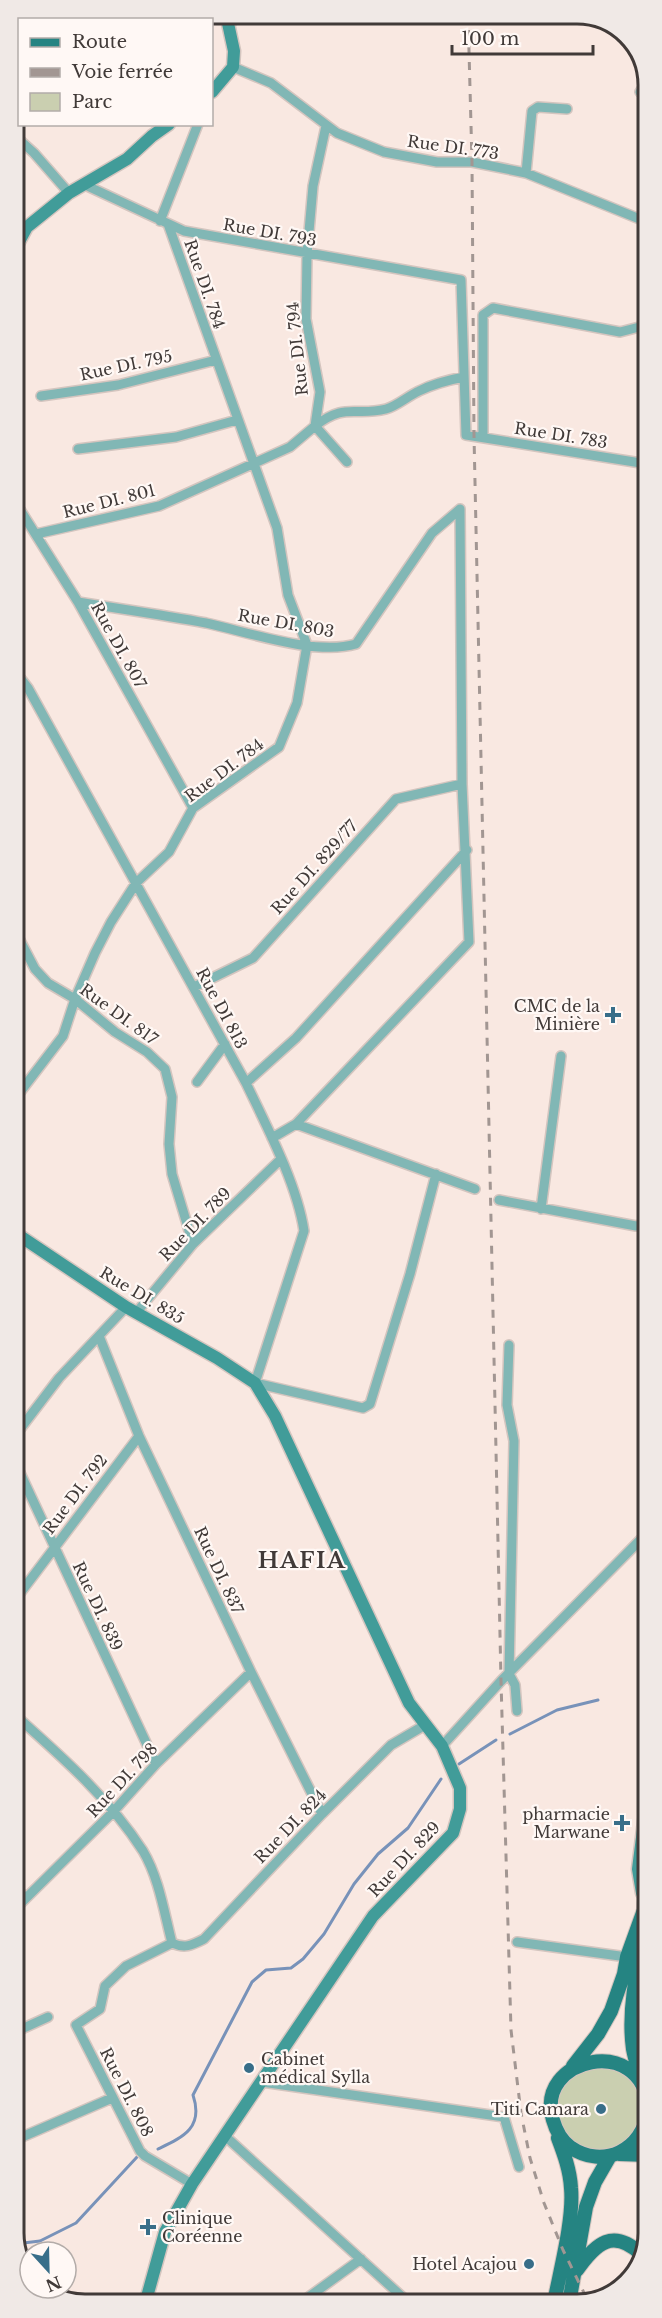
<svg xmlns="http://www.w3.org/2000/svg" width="662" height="2318" font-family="'Libre Baskerville',serif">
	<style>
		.green { fill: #cacfb0 }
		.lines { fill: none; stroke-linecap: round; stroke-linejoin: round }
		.stream { stroke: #7892b9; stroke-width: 3 }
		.street-casing { stroke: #d4c5bf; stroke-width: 12 }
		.secondary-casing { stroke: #d4c5bf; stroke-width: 15 }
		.primary-casing { stroke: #d4c5bf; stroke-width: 16 }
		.street { stroke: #81b7b5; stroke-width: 9 }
		.secondary { stroke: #419c99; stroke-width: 12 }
		.primary { stroke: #258482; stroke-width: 14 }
		.rail { stroke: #a29692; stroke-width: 3; stroke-dasharray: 8 8; stroke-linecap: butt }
		.poi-dot { fill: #386e89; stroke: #fff8f5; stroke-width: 2 }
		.labels { text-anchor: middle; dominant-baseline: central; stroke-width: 4.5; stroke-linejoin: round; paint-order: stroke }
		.street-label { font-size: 16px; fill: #413a38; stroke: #fff8f5 }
		.poi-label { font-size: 16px; fill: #413a38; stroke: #fff8f5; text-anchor: end }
		.district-label { font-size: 22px; font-weight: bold; letter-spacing: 1.5px; fill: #413a38; stroke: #fff8f5 }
		.rim { fill: none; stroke: #413a38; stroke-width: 3 }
	</style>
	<rect width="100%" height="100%" fill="#f9e8e1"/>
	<!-- green -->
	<path class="green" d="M612 2066 637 2084 645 2115 623 2148 585 2152 561 2133 556 2095 575 2071Z"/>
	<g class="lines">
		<!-- stream -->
		<path class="stream" d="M510 1734 557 1710 598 1700
			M459 1764 496 1740
			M158 2149C183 2137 204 2128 193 2095L252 1982 266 1970 291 1968 303 1959 324 1934 354 1884 378 1854 408 1828 441 1779
			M15 2244 40 2241 76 2223 137 2157"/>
		<defs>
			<path id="street" d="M229 23 244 14
				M233 67 271 83 337 133 384 152 437 162H472L526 173 647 222
				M640 92 647 82
				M14 135 34 153 69 193
				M526 173 532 111 538 107 567 109
				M83 184 184 231 461 280 466 435 647 464
				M160 221 198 124
				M41 396 118 385 216 360
				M483 437V315L493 308 620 332 647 325
				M78 449 176 437 237 420
				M347 462 315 426C346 402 354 417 386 409 397 406 408 396 419 391 433 384 448 380 464 377
				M14 500 78 602 193 808
				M36 534 159 506 290 447 315 426 320 392 306 319 307 254 313 186 326 126
				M78 602C121 609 164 615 206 623 248 632 315 656 356 644L432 533 460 509
				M14 670 28 688 246 1083C267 1127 297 1184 304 1231L255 1383 363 1408 370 1404 410 1274 436 1174
				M14 929 35 969 48 983 75 999 115 1032 147 1052 165 1069 172 1097 169 1144 172 1174 193 1244
				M194 987 253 958 396 799 462 784
				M197 1082 225 1044
				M246 1083 296 1038 467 850
				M14 1100 63 1036 75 999 95 953 111 922 136 883 169 852 193 808 279 747 297 703 307 645 288 595 277 528 168 224
				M296 1124 475 1189
				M272 1138 296 1124 469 942 462 784 460 509
				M499 1200 636 1226 648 1223
				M541 1209 561 1056
				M136 1313 193 1244 280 1160
				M99 1336 139 1436 251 1672 322 1814
				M509 1345 507 1405 514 1441 509 1674 515 1685 517 1711
				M14 1437 59 1378 126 1307
				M14 1460 156 1764
				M15 1600 139 1436
				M15 1715C61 1756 109 1798 143 1851 159 1878 164 1912 172 1943 185 1949 192 1945 204 1939L322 1814 391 1745 425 1725
				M442 1746 501 1681 648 1532
				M15 1888 26 1898
				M15 1909 113 1812 156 1764 251 1672
				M517 1942 627 1957
				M172 1943 126 1966 105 1986 100 2009 76 2025 140 2151 145 2156 192 2184
				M15 2032 48 2017
				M262 2082 504 2117 519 2167
				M224 2135 409 2303
				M15 2140 112 2098
				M299 2304 361 2259"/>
			<path id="secondary" d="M212 92 233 67 234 51 226 14
				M14 251 27 227 69 193 127 159 152 136 169 124
				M14 427V433
				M14 1232 126 1307 217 1358 255 1383 275 1416 409 1703 442 1746 460 1788V1809L453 1833 373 1916 192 2184 165 2232 145 2304
				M642 1893 638 1869 648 1790
				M638 1977 648 1960"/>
			<path id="primary" d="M573 2066 598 2034 611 2011 624 1974 627 1957 644 1910 648 1849
				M642 2081C639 2071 635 2060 633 2049 627 2006 639 1962 648 1920
				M648 2106C642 2034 534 2057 553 2120 556 2131 561 2140 570 2147 603 2170 643 2150 648 2111
				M619 2154 648 2155
				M577 2270C596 2243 613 2228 641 2254
				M554 2303C560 2271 574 2219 571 2188 570 2170 564 2154 558 2138
				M569 2303 586 2207 595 2182 610 2156"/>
		</defs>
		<!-- street casing -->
		<use href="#street" class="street-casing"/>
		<!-- secondary casing -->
		<use href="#secondary" class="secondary-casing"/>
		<!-- primary casing -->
		<use href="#primary" class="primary-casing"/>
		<!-- street -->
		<use href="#street" class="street"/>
		<!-- secondary -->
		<use href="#secondary" class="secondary"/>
		<!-- primary -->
		<use href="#primary" class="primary"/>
		<!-- rail -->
		<path class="rail" d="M468 14 472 162 474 436 501 1681 511 2030 521 2113 530 2158 544 2203 563 2250 589 2303"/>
	</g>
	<!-- markers -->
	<g class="poi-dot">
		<path d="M610 1006h6v6h6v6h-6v6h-6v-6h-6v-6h6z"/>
		<path d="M619 1814h6v6h6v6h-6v6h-6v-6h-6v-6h6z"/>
		<circle cx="249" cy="2068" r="6"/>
		<circle cx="601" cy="2109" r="6"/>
		<path d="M145 2218h6v6h6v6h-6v6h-6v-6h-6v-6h6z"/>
		<circle cx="529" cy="2264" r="6"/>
	</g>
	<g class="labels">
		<!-- street labels -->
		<g class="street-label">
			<text transform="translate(453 147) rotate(8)">Rue DI. 773</text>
			<text transform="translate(270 232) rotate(10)">Rue DI. 793</text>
			<text transform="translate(205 284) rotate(71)">Rue DI. 784</text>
			<text transform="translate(297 349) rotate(-96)">Rue DI. 794</text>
			<text transform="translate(126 365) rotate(-12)">Rue DI. 795</text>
			<text transform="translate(561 435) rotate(9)">Rue DI. 783</text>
			<text transform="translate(109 501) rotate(-14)">Rue DI. 801</text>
			<text transform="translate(286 623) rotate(10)">Rue DI. 803</text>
			<text transform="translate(119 645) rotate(61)">Rue DI. 807</text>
			<text transform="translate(224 770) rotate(-37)">Rue DI. 784</text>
			<text transform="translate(314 867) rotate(-48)">Rue DI. 829/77</text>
			<text transform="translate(222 1008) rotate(62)">Rue DI 813</text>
			<text transform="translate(119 1014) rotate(36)">Rue DI. 817</text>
			<text transform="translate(195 1224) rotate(-46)">Rue DI. 789</text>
			<text transform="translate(142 1295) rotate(31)">Rue DI. 835</text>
			<text transform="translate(75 1494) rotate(-53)">Rue DI. 792</text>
			<text transform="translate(219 1570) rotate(65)">Rue DI. 837</text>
			<text transform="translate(98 1606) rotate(65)">Rue DI. 839</text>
			<text transform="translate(122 1780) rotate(-47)">Rue DI. 798</text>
			<text transform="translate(290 1826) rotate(-46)">Rue DI. 824</text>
			<text transform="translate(404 1859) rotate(-47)">Rue DI. 829</text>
			<text transform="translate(127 2092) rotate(63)">Rue DI. 808</text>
		</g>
		<!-- poi labels -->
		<g class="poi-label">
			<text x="600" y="1006">CMC de la<tspan x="600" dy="18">Minière</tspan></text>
			<text x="610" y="1814">pharmacie<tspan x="610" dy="18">Marwane</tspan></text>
			<text x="261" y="2059" text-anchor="start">Cabinet<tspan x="261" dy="18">médical Sylla</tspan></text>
			<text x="589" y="2109">Titi Camara</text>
			<text x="162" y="2218" text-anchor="start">Clinique<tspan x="162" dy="18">Coréenne</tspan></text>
			<text x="517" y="2264">Hotel Acajou</text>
		</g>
		<!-- district labels -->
		<g class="district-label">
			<text x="302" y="1560">HAFIA</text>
		</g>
	</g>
	<!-- crop -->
	<path d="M0 0H662V2318H0ZM85 24H577A61 61 0 0 1 638 85V2233A61 61 0 0 1 577 2294H85A61 61 0 0 1 24 2233V85A61 61 0 0 1 85 24Z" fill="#f0e9e6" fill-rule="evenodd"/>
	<path class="rim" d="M85 24H577A61 61 0 0 1 638 85V2233A61 61 0 0 1 577 2294H85A61 61 0 0 1 24 2233V85A61 61 0 0 1 85 24Z"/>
	<!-- legend -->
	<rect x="18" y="18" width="195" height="108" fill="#fff8f5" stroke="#b3aca9" stroke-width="1.5"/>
	<rect x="30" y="38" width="30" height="9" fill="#258482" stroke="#b3aca9" stroke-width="1.5"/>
	<text x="72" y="48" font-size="18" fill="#413a38">Route</text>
	<rect x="30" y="68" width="30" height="9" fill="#a29692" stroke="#b3aca9" stroke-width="1.5"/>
	<text x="72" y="78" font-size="18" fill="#413a38">Voie ferrée</text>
	<rect x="30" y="93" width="30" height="18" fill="#cacfb0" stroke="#b3aca9" stroke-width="1.5"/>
	<text x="72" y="108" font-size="18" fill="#413a38">Parc</text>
	<!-- north arrow -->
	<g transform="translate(48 2270) rotate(158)"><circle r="28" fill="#fff8f5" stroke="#b3aca9" stroke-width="1.5"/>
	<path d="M0-4.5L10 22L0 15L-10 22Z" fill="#386e89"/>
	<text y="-9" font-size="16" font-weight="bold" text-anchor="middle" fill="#413a38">N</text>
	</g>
	<!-- scale -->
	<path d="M452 45v9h141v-9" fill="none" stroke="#413a38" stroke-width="3"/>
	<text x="461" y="45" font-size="18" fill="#413a38" stroke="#fff8f5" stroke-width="4.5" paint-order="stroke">100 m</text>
</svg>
